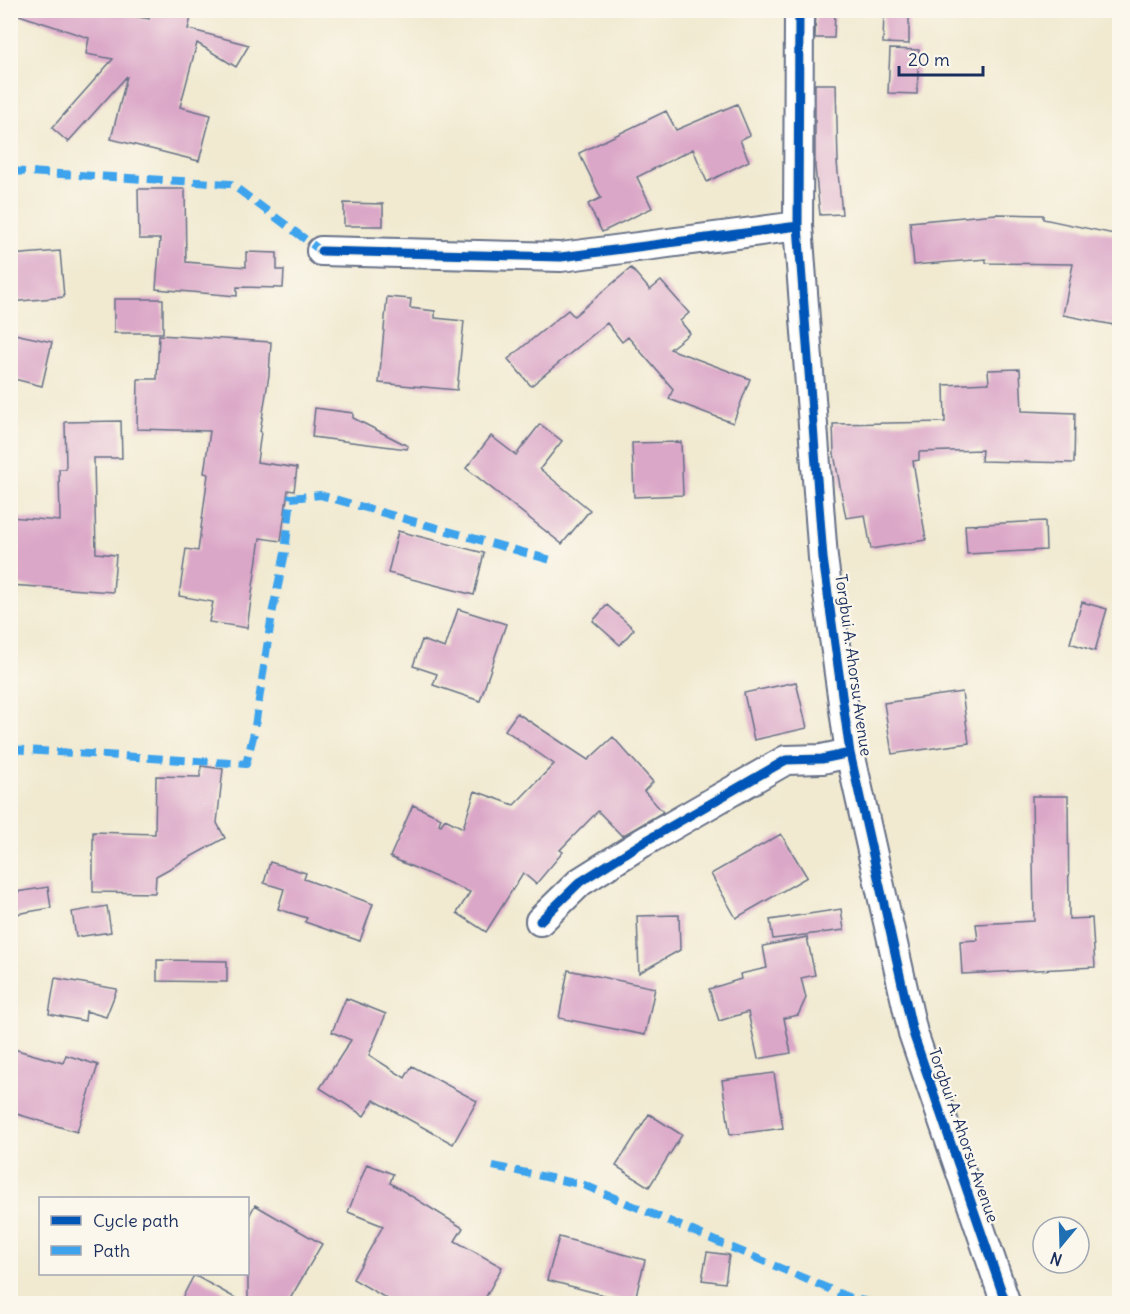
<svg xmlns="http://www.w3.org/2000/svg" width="1130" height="1314" font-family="Delius,sans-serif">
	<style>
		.building { fill: #dba7c8 }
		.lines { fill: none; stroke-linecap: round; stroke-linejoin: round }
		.minor-casing { stroke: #667086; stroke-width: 32 }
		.minor { stroke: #fff; stroke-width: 28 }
		.quiet { stroke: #3da3ed; stroke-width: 8; stroke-dasharray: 15 8; stroke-linecap: butt }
		.cycleway-casing { stroke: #fbf7ec; stroke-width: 13 }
		.cycleway { stroke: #0057b8; stroke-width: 9 }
		.labels { text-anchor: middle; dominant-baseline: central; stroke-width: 4.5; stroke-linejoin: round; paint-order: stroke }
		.street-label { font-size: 16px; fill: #1b2f5e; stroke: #fbf7ec }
	</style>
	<rect width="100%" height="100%" fill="#fbf7ec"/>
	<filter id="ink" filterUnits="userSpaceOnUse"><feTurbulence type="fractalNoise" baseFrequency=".0167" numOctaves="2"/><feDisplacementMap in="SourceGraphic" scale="12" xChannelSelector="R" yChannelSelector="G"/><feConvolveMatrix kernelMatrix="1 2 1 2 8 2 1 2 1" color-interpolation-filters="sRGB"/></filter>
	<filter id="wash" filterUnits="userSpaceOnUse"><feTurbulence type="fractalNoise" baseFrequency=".008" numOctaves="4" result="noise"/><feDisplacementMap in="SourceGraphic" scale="24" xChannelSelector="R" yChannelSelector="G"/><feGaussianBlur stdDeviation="1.35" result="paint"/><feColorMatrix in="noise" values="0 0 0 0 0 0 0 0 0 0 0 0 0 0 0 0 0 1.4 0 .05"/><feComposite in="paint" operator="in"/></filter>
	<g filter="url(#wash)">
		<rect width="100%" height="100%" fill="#f1ead1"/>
		<g id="blocks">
			<!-- building -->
			<path class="building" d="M20 10H100L149 19 151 10H193L188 29 249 45 236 67 197 43 180 107 211 115 199 161 111 139 127 76 68 142 52 128 113 59 86 54 89 38 19 15Z
				M816 10H835L834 38H815Z
				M884 10H909V44L883 43Z
				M890 49 919 50 917 94 888 93Z
				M815 84H836L838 162H837L842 214 820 215 815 167Z
				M737 104 750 135 740 140 749 161 707 182 693 149 637 177 652 208 602 232 588 204 601 198 579 153 666 111 676 130Z
				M138 189H185L186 262 246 267V252L277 253V270H284L283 288 237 287V296L156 289 160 239H139Z
				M344 203 383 204V226H344Z
				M996 214 1043 215V219L1119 235V326L1063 315 1073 264 986 263V259L914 265 910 222Z
				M60 251 64 297 10 302V255Z
				M631 268 650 290 661 281 689 313 680 321 690 333 670 349 750 379 733 423 669 399 673 389 628 337 622 342 607 323 531 386 508 359 568 310 574 316Z
				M387 297 411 299 410 308 435 311V318L464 321 457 390 379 383Z
				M114 299H163V333H114Z
				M10 333 52 342 42 386 10 378Z
				M159 335 271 342 269 375 260 432H261L257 462 297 468 294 491 288 490 281 541 260 538 247 628 209 622 213 602 179 596 186 549 198 551 208 474 204 473 210 431 137 429 138 379H157Z
				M1020 369 1022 411 1075 413 1074 463 981 461 982 450 919 452V460L913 461 926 540 871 549 865 515 846 518 834 454 833 424 945 422 944 385 989 383 988 370Z
				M315 408 353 413V418L408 446 407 449 312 437Z
				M121 421 122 458H94L96 553 116 555 113 592 10 585V517L60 521 59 469H66L65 422Z
				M540 424 562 441 540 469 590 510 562 544 466 468 491 436 516 455Z
				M681 442 683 495 634 497 632 443Z
				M1045 521 1046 550 967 554 965 525Z
				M398 531 484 553 474 595 388 573Z
				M1082 602 1107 609 1095 651 1070 643Z
				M607 605 634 629 620 645 593 621Z
				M458 609 506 624 480 701 433 685 437 674 413 666 422 640 445 648Z
				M796 682 807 728 754 740 744 693Z
				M962 692 969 743 892 754 884 703Z
				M517 713 588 760 613 737 653 782 644 791 663 812 622 836 598 811 560 850 563 852 536 884 523 873 486 932 457 913 470 892 390 857 413 805 441 818 439 824 441 825 445 819 463 828 475 791 514 805 554 764 505 730Z
				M201 766 223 769 217 823 225 838 156 876 155 893 93 892V832L155 834 156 776 200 777Z
				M1032 796H1068L1069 919 1092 918 1095 967 962 974 960 941 978 940 976 924 1034 921Z
				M781 834 807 877 736 918 711 874Z
				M270 862 306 873 304 879 373 904 360 941 305 922 307 918 278 909 284 889 264 883Z
				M48 887 51 908 10 915V893Z
				M107 906 111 932 76 937 72 912Z
				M841 909 844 930 773 939 770 920Z
				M679 915 680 950 639 973 637 916Z
				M807 937 815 975 801 978 806 998 798 1015 784 1018 791 1053 758 1059 748 1012 719 1021 709 989 741 979 740 974 767 968 763 946Z
				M157 960 227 961V982L157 981Z
				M568 970 655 988 645 1035 559 1018Z
				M55 978 117 989 106 1017 86 1011 85 1021 49 1014Z
				M346 998 386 1014 369 1055 405 1078 412 1066 477 1101 453 1144 374 1100 364 1116 320 1088 351 1040 332 1032Z
				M10 1048 63 1063 66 1055 98 1065 77 1132 10 1112Z
				M774 1073 783 1128 730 1135 722 1080Z
				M649 1114 682 1135 649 1187 616 1166Z
				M367 1164 393 1174 390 1183 463 1228 455 1241 502 1267 482 1304H396L353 1279 383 1226 348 1212Z
				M255 1205 322 1244 287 1304H248V1218Z
				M559 1237 645 1260 634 1303 547 1280Z
				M707 1252 729 1255 725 1283 702 1280Z
				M194 1275 246 1304H179Z"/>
		</g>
	</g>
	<g filter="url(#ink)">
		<use href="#blocks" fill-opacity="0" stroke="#667086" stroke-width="1.5"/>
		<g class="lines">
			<defs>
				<path id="minor" d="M799 10 798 226 823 558 850 753 913 1033 1006 1304
					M321 251 561 257 798 226
					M540 921 580 882 642 843 786 760 822 759 850 753"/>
			</defs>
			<!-- minor casing -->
			<use href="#minor" class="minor-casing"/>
			<!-- minor -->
			<use href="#minor" class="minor"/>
			<!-- quiet -->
			<path class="quiet" d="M10 171 231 184 321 251
				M10 749 246 764 254 733 272 614 285 553 291 498 320 495 551 560
				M493 1166 584 1185 853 1299 881 1304"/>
			<defs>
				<path id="cycleway" d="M799 10 798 226 823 558 850 753 913 1033 1006 1304
					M321 251 561 257 798 226
					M540 921 580 882 642 843 786 760 822 759 850 753"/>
			</defs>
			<!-- cycleway casing -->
			<use href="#cycleway" class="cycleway-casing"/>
			<!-- cycleway -->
			<use href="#cycleway" class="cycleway"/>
		</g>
	</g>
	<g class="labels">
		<!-- street labels -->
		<g class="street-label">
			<text transform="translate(854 665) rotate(82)">Torgbui A. Ahorsu Avenue</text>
			<text transform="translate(964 1135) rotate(71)">Torgbui A. Ahorsu Avenue</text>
		</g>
	</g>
	<!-- margin -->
	<rect width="1130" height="1314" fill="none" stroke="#fbf7ec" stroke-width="36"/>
	<!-- legend -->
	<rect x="39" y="1197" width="210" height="78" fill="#fbf7ec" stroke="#a1a7b3" stroke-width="1.5"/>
	<rect x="51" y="1216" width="30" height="9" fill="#0057b8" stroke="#a1a7b3" stroke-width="1.5"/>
	<text x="93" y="1227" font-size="18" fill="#1b2f5e">Cycle path</text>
	<rect x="51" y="1246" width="30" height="9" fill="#3da3ed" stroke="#a1a7b3" stroke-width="1.5"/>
	<text x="93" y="1257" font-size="18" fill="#1b2f5e">Path</text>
	<!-- north arrow -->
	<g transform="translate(1061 1245) rotate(199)"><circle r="28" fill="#fbf7ec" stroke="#a1a7b3" stroke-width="1.5"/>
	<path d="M0-4.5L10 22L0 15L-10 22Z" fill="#1f6fb2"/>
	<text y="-9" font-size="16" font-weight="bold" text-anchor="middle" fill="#1b2f5e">N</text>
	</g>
	<!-- scale -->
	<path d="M899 66v9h84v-9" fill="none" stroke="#1b2f5e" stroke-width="3"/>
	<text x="908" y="66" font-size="18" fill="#1b2f5e" stroke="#fbf7ec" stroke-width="4.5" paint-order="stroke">20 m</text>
</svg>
